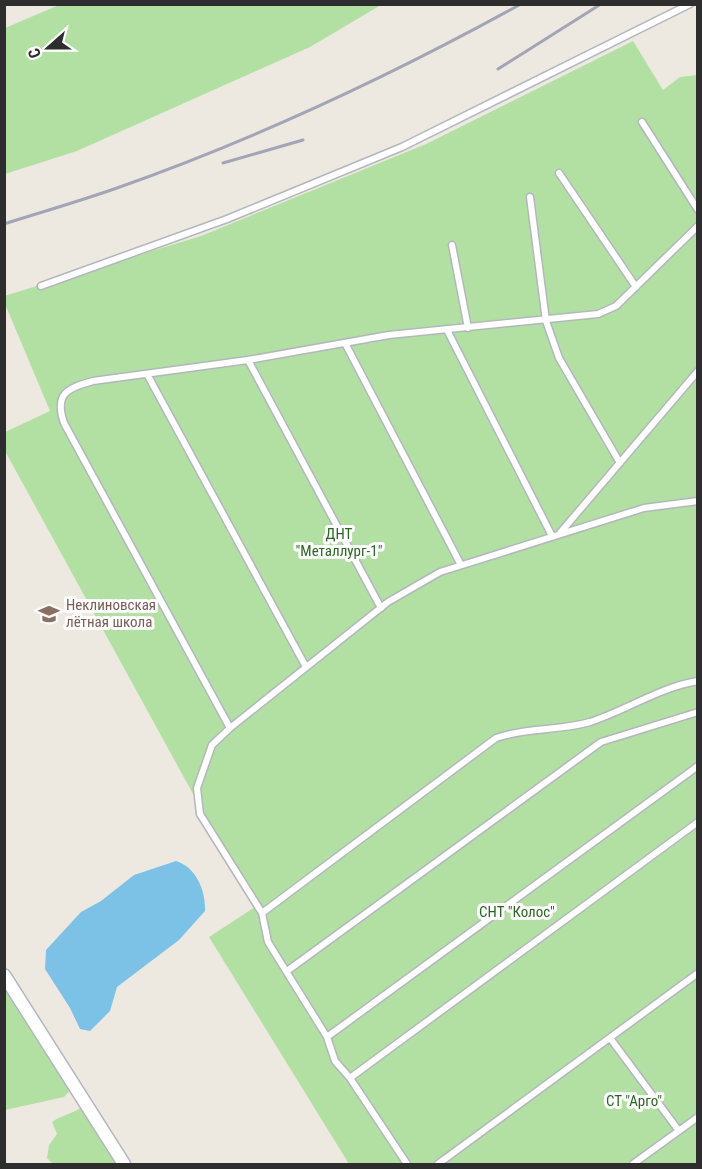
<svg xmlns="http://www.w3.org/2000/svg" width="702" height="1169" font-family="'Roboto Condensed',sans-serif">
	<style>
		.green { fill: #b2e0a2 }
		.water { fill: #7cc2e7 }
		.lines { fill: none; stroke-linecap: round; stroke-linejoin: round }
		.service-casing { stroke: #b4b6bf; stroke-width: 9 }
		.minor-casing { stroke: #b4b6bf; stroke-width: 15 }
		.service { stroke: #fff; stroke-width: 6 }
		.minor { stroke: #fff; stroke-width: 12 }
		.rail { stroke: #a3a5b6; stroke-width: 3 }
		.labels { text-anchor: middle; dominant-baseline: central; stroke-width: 6; stroke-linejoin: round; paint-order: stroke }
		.park-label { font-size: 15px; fill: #296720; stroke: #fff }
		.education-label { font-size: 15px; fill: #785e54; stroke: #fff; text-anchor: start }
	</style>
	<rect width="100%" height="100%" fill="#ede9e1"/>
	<!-- green -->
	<path class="green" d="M59 5V4L381 5 310 47 77 151 5 174V28Z
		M633 41 663 90 680 77 697 75V1162L694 1164H349L209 937 255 907 5 451V432L50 411 5 304 4 296 201 236 426 144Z
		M4 979 73 1087 64 1097 5 1110Z
		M85 1104 121 1164H53L47 1158 49 1145 57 1134 52 1122C63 1114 75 1114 85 1104Z"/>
	<!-- water -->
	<path class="water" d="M176 861C196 867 206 891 205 911L179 940 117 987 110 1011 90 1031 80 1029 70 1008 45 969 46 950 81 912 101 901 134 875Z"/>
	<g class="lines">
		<defs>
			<path id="service" d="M642 122 698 210
				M559 173 636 287
				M530 197 546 321 559 358 620 463
				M452 245 468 328
				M41 286 227 219 402 147 690 4
				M447 330 552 536
				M345 343 461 565
				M248 360 381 608
				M147 374 306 667
				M560 533 698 371
				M230 728 64 423C54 394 67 388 93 381L248 360 389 335 598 314 616 306 698 226
				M262 913 496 738C528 727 559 731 590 722 627 710 660 687 698 681
				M287 971 601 742 698 712
				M327 1037 698 766
				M610 1038 679 1131
				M350 1078 698 822
				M407 1164 350 1078 335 1061 327 1037 268 942 262 913 200 814 197 788 212 745 230 728 388 602 440 572 644 508 698 501
				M438 1164 698 973
				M633 1164 698 1117"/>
			<path id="minor" d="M4 975 124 1164"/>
		</defs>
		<!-- service casing -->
		<use href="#service" class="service-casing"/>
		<!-- minor casing -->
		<use href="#minor" class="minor-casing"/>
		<!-- service -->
		<use href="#service" class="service"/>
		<!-- minor -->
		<use href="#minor" class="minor"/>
		<!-- rail -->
		<path class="rail" d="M498 69 601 4
			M223 163 303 140
			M4 224C42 212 80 201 117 188 256 139 392 75 521 4"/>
	</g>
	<!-- icons -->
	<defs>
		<symbol id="school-bare" viewBox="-9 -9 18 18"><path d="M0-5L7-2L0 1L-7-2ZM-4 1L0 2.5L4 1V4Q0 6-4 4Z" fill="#8d6e63" stroke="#fff" stroke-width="2.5" paint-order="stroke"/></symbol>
	</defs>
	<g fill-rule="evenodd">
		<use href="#school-bare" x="34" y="599" width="30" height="30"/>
	</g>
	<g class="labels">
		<!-- park labels -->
		<g class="park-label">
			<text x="339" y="534">ДНТ<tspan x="339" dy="17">"Металлург-1"</tspan></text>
			<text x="517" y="912">СНТ "Колос"</text>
			<text x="634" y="1101">СТ "Арго"</text>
		</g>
		<!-- education labels -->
		<g class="education-label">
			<text x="66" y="605">Неклиновская<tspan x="66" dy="17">лётная школа</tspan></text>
		</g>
	</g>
	<!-- border -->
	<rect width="702" height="1169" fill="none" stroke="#2d2d2d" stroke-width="12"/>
	<!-- north arrow -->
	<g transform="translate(48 48) rotate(249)" stroke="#ffffff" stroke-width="4.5" paint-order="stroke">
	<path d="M0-4.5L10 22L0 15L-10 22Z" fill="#2d2d2d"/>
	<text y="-9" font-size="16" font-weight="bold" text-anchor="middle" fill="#2d2d2d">С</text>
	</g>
</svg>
